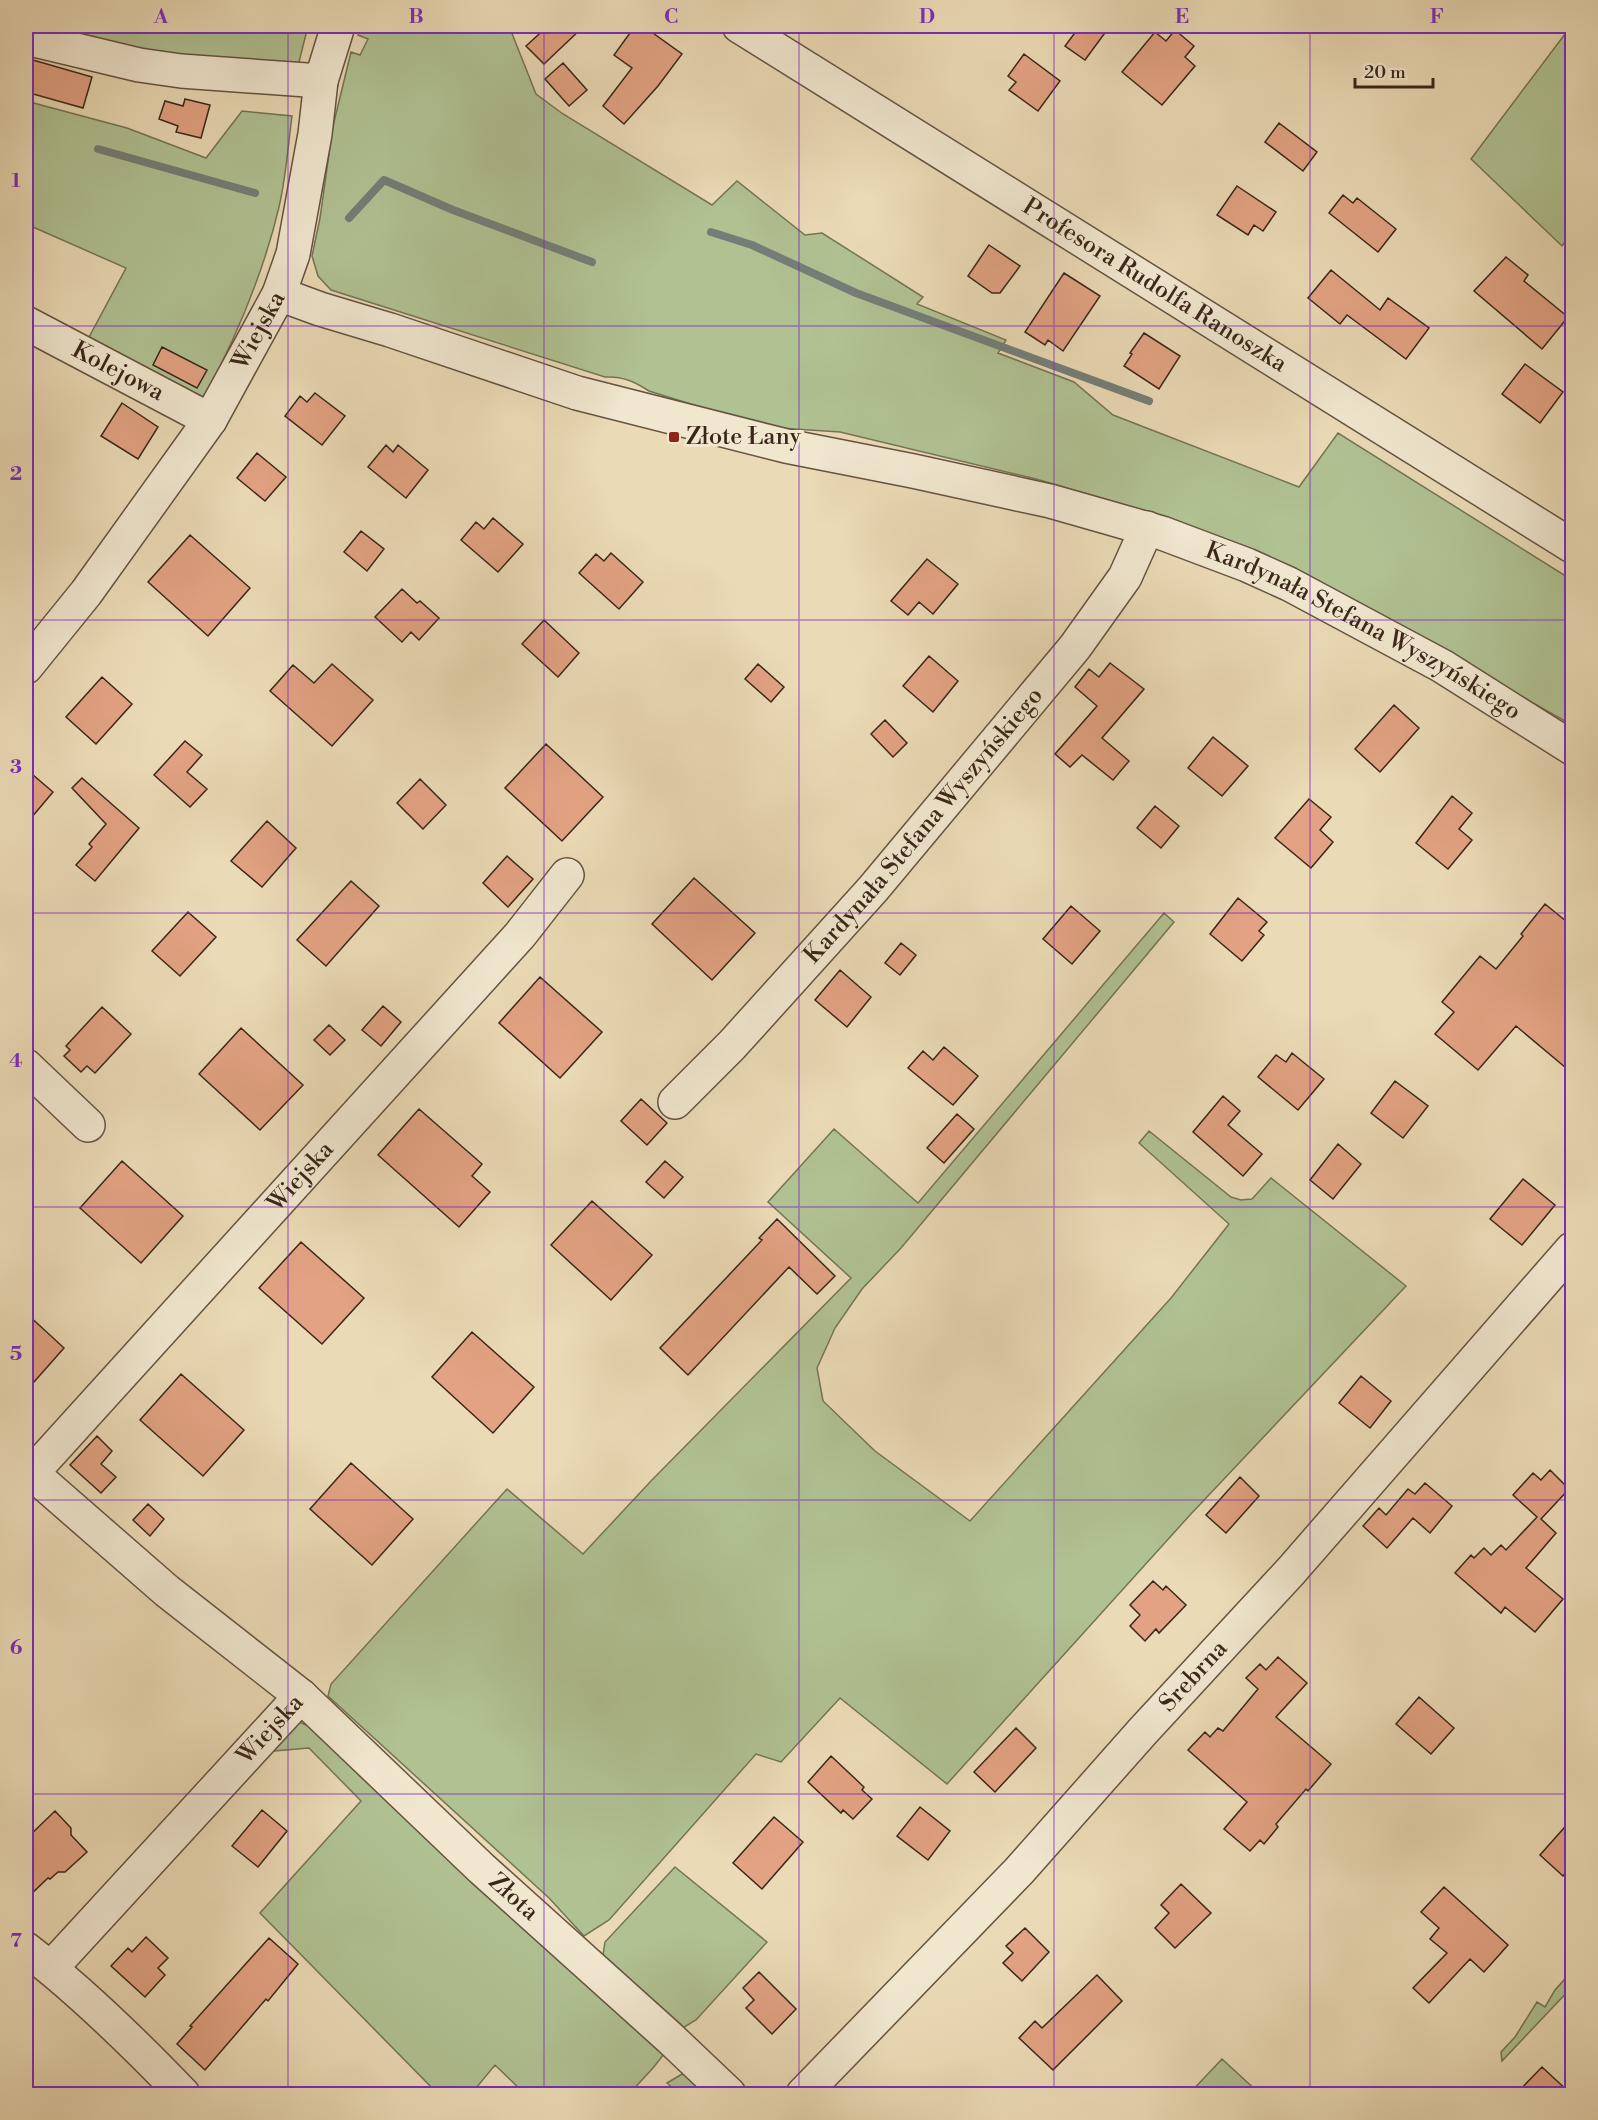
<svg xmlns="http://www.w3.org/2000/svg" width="1598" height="2120" font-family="'Libre Bodoni',serif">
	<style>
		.green { fill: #b0c192; stroke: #757456; stroke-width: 1.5 }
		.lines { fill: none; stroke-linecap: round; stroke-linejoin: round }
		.stream { stroke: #747e78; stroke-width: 8 }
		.building { fill: #e2a283; stroke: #3a261a; stroke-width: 1.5 }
		.minor-casing { stroke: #665341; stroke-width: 36 }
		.minor { stroke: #f1e7cf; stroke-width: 33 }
		.grid { fill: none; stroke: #7b2cbf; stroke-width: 1.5; stroke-opacity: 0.55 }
		.poi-dot { fill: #8f2418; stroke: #f1e7cf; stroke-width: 2 }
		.labels { text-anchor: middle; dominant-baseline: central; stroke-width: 6; stroke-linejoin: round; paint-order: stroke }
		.street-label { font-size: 24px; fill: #3a261a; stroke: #f1e7cf }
		.poi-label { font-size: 24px; fill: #3a261a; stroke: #f1e7cf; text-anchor: start }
		.neatline { fill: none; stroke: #7b2cbf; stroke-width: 2 }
		.grid-label { font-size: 20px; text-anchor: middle; font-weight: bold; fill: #7b2cbf }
	</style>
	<rect width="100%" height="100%" fill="#eadab5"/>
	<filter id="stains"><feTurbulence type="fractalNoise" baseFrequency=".00333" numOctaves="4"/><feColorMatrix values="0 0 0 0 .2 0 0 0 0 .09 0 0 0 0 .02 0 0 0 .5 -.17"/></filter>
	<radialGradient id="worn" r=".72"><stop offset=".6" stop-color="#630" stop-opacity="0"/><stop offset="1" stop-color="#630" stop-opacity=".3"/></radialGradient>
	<!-- green -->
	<path class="green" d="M39 26H308L298 66 183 57 108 44Z
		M362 26H509L536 94 563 114 712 205 737 181 805 235 822 233 923 297 917 304 1006 340 998 353 1074 382 1113 415 1299 487 1338 433 1572 580V725L1306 574 1170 518 1036 479 840 432 764 427 649 391C635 382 623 376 605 377L331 290 318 276 312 256 320 218 333 126 351 52 360 55 368 39 358 35Z
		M1571 26 1572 233 1562 246 1471 159Z
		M26 101 127 128 206 158 242 111 292 116C288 146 286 177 279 207 263 275 235 340 202 402L87 341 126 268 26 224Z
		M1164 913 1174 922 901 1248 862 1289 835 1328 817 1368 823 1401 875 1451 970 1521 1171 1298 1229 1224 1139 1143 1149 1131 1231 1197 1241 1200 1252 1199 1271 1178 1406 1286 1190 1515 947 1784 840 1698 781 1762 756 1754 609 1920 584 1936 549 1898 328 1696 331 1684 507 1489 583 1554 651 1481 851 1278 768 1202 834 1129 918 1203Z
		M296 1721 327 1733 667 2050 653 2068 629 2094H525L495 2065 471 2094H438L260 1913 361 1801 309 1748 273 1751Z
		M675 1867 767 1942 696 2020 681 2029 603 1955 605 1942Z
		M1572 1971V1987L1502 2061 1501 2052 1515 2037 1537 2002 1545 2007 1555 1990Z
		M1222 2059 1260 2094H1189Z
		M689 2070 714 2094H679L667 2083Z"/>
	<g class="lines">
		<!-- stream -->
		<path class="stream" d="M98 149 255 193
			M349 218 384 180 453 210 592 262
			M711 232 752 245 856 293 1149 401"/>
	</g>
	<!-- building -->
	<path class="building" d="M548 26H584L544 64 526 46Z
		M635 26H643L682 54 658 86 624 124 603 106 632 68 614 55Z
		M1080 26H1110L1085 60 1065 46Z
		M1175 30 1194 46 1185 57 1195 66 1162 105 1122 72 1155 32 1166 41Z
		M1024 54 1060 81 1038 111 1009 90 1016 82 1008 76Z
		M26 58 92 77 83 108 26 92Z
		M563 63 587 90 569 106 545 79Z
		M185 99 210 105 201 138 176 132 178 126 159 119 165 101 183 106Z
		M1279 123 1317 152 1303 171 1265 142Z
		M1237 186 1276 212 1263 231 1254 225 1248 235 1217 215Z
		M1343 195 1353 203 1357 198 1396 229 1378 252 1329 213Z
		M989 245 1020 266 1000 293H992L968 276Z
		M1506 257 1528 275 1524 281 1568 317 1542 349 1474 291Z
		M1331 270 1380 310 1388 298 1429 328 1406 359 1347 315 1340 324 1308 298Z
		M1064 273 1100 296 1063 351 1048 340 1045 345 1025 332Z
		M1144 333 1180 356 1159 389 1124 366 1132 354 1130 353Z
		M162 347 207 370 197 388 153 365Z
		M1525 364 1563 392 1540 423 1502 394Z
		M315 393 345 416 322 445 285 416 300 396 307 402Z
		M122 403 158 427 138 459 101 436Z
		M386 445 393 452 398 445 428 470 406 498 368 467Z
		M257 453 286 477 265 501 237 478Z
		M493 518 523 544 498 572 461 540 476 522 484 529Z
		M361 531 384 549 367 571 344 552Z
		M190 535 250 588 208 636 148 582Z
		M611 553 643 582 619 609 579 573 596 554 604 561Z
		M927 559 958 584 933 614 919 602 908 615 891 601Z
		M402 589 417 603 420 601 439 618 419 640 411 632 402 642 375 617Z
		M544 620 579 653 558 677 522 644Z
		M929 656 958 681 933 712 903 686Z
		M1110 663 1144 689 1102 738 1129 761 1113 780 1082 755 1070 767 1055 754 1097 706 1075 687 1089 669 1099 677Z
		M332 664 373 700 332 746 270 691 293 665 314 683Z
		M758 664 784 687 771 702 745 679Z
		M102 677 132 704 96 744 66 717Z
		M1394 705 1419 728 1380 772 1355 749Z
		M885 720 907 743 893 757 871 734Z
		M1213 737 1248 766 1222 796 1188 768Z
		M185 741 202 755 187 772 207 789 190 807 154 775Z
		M546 744 603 797 562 841 505 788Z
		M26 769 53 792 26 824Z
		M82 778 139 828 95 881 76 865 92 847 89 844 106 824 72 788Z
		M420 779 446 805 423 829 397 803Z
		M1452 796 1472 813 1459 829 1472 840 1448 869 1416 843Z
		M1309 799 1331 817 1320 830 1333 842 1311 868 1275 838Z
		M1155 806 1179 826 1161 848 1137 828Z
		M267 821 296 848 262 887 231 861Z
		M507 856 533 879 508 907 483 883Z
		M694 878 755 933 712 980 652 924Z
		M351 881 379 906 326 966 297 940Z
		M1238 898 1267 922 1259 931 1264 935 1242 961 1210 934Z
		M1545 904 1572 926V1073L1516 1026 1478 1070 1435 1034 1454 1012 1442 1002 1480 956 1496 969 1523 936 1521 934Z
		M1071 906 1100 931 1072 964 1043 939Z
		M188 912 216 937 180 976 152 951Z
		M901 943 916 955 900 975 885 963Z
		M840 970 871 997 847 1027 815 1000Z
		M540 977 602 1032 560 1078 499 1023Z
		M383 1006 401 1022 381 1046 362 1030Z
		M102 1007 131 1034 95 1073 87 1066 81 1072 64 1056 70 1050 66 1046Z
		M329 1025 345 1040 330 1055 314 1040Z
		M241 1028 303 1085 260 1130 199 1074Z
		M944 1047 978 1076 953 1105 908 1068 923 1051 933 1060Z
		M1292 1053 1324 1079 1298 1110 1258 1077 1276 1055 1286 1062Z
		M1395 1081 1428 1106 1403 1138 1371 1113Z
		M1223 1096 1240 1111 1228 1125 1262 1154 1243 1176 1193 1132Z
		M641 1099 667 1123 647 1145 621 1121Z
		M419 1109 482 1164 472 1176 490 1192 459 1227 378 1155Z
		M957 1114 974 1129 944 1163 927 1148Z
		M1338 1144 1361 1164 1333 1199 1310 1180Z
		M122 1161 183 1216 141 1263 80 1208Z
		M665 1161 683 1177 664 1198 646 1182Z
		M1523 1179 1555 1205 1522 1245 1490 1219Z
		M592 1201 652 1255 611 1300 551 1245Z
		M777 1219 835 1276 817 1294 789 1267 688 1375 660 1348 762 1240 759 1238Z
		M301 1242 364 1298 322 1344 259 1288Z
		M26 1313 64 1348 26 1391Z
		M472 1332 534 1387 493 1433 432 1377Z
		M181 1374 244 1430 203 1476 140 1420Z
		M1361 1376 1391 1401 1370 1428 1339 1403Z
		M97 1436 112 1451 101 1464 116 1477 101 1493 70 1465Z
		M351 1463 413 1519 372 1565 310 1509Z
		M1550 1470 1569 1489 1541 1519 1556 1533 1526 1568 1563 1599 1535 1632 1505 1607 1501 1613 1455 1573 1471 1555 1474 1558 1484 1548 1491 1555 1501 1545 1506 1550 1537 1517 1513 1495 1533 1473 1541 1480Z
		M1240 1477 1259 1496 1226 1533 1206 1515Z
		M1425 1483 1452 1506 1430 1533 1413 1518 1387 1548 1363 1526 1379 1508 1386 1515 1408 1489 1415 1494Z
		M148 1504 164 1519 150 1536 133 1520Z
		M1153 1581 1163 1590 1166 1586 1186 1605 1159 1633 1156 1629 1145 1641 1130 1626 1140 1615 1130 1605Z
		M1278 1657 1307 1683 1276 1717 1331 1764 1308 1791 1306 1789 1276 1824 1278 1827 1264 1844 1260 1840 1250 1851 1224 1829 1247 1802 1188 1750 1205 1732 1210 1737 1218 1728 1223 1731 1258 1689 1246 1678 1260 1664 1266 1670Z
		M1419 1697 1454 1728 1431 1754 1396 1724Z
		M1016 1728 1036 1748 995 1792 974 1772Z
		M831 1756 864 1787 862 1790 872 1799 853 1819 843 1810 841 1813 808 1782Z
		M920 1807 950 1831 928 1860 897 1836Z
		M262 1810 287 1831 258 1867 232 1846Z
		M55 1811 71 1828V1835L87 1852 65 1872H58L50 1879 48 1878 26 1899V1839Z
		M774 1817 803 1842 762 1889 733 1863Z
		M1572 1819V1866L1563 1876 1540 1855Z
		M1181 1884 1211 1913 1175 1948 1155 1928 1169 1913 1161 1905Z
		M1444 1887 1508 1945 1484 1972 1470 1959 1429 2003 1413 1988 1447 1953 1430 1939 1439 1928 1421 1912Z
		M1025 1928 1049 1952 1022 1981 1003 1963 1013 1953 1006 1946Z
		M146 1937 168 1958 158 1968 165 1975 145 1997 111 1966 128 1948 132 1952Z
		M269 1938 298 1964 268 2001 266 1999 205 2070 177 2044 192 2027 190 2026Z
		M759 1972 796 2009 772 2034 746 2008 754 2000 743 1988Z
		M1097 1975 1122 2001 1053 2070 1019 2038 1035 2021 1042 2028Z
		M1542 2067 1571 2094H1516Z"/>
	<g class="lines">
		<defs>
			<g id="minor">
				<path id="s1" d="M739 26 1572 546"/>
				<path d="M26 38 139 65 181 71 321 81 338 26"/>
				<path id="s2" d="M279 294 320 309 390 330 577 393 786 446 913 471 1050 501 1162 533 1247 565 1289 584 1442 666 1572 748"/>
				<path id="s3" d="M26 323 210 420"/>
				<path id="s4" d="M26 667 86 593 210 420 279 294 293 254 315 134 321 81"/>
				<path d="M26 1066 88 1125"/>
				<path id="s5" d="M675 1102 732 1045 873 889 1075 647 1125 577 1147 528"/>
				<path id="s6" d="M26 1468 167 1591 301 1696 481 1868 670 2038 729 2094"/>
				<path id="s7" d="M32 1473 520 935 567 875"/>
				<path d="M26 1949C82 1992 134 2043 183 2094"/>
				<path id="s8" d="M51 1968 301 1696"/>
				<path id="s9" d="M803 2094 1019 1871 1143 1731 1291 1571 1572 1249"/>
			</g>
		</defs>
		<!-- minor casing -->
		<use href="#minor" class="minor-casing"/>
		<!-- minor -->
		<use href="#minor" class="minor"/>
	</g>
	<!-- grid -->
	<path class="grid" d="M288 26V2094M544 26V2094M799 26V2094M1054 26V2094M1310 26V2094M26 326H1572M26 620H1572M26 913H1572M26 1207H1572M26 1500H1572M26 1794H1572"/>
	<!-- markers -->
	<rect class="poi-dot" x="668" y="431" width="12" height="12" rx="3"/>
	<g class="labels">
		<!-- street labels -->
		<g class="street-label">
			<text stroke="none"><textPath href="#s1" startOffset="490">Profesora Rudolfa Ranoszka</textPath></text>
			<text stroke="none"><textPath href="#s4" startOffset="410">Wiejska</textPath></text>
			<text stroke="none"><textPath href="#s3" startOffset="104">Kolejowa</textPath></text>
			<text stroke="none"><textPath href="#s2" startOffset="1140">Kardynała Stefana Wyszyńskiego</textPath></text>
			<text stroke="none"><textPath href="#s5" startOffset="372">Kardynała Stefana Wyszyńskiego</textPath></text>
			<text stroke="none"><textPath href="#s7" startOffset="400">Wiejska</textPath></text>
			<text stroke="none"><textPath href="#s9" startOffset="572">Srebrna</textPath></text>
			<text stroke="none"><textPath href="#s8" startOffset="324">Wiejska</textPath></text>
			<text stroke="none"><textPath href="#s6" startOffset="650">Złota</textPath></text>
		</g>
		<!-- poi labels -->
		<g class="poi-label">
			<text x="686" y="437">Złote Łany</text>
		</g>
	</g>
	<!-- margin -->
	<rect width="1598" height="2120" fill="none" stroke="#eadab5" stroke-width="66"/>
	<!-- scale -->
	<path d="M1355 78v9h78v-9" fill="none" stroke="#3a261a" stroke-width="3"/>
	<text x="1364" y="78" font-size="18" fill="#3a261a" stroke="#f1e7cf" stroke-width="4.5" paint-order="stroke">20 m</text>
	<rect x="33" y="33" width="1532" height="2054" class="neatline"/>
	<g class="grid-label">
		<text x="161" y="23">A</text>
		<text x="416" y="23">B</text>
		<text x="671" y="23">C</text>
		<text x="927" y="23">D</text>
		<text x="1182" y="23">E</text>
		<text x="1437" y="23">F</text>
		<text x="16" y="187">1</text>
		<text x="16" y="480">2</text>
		<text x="16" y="773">3</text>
		<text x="16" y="1067">4</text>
		<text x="16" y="1360">5</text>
		<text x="16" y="1654">6</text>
		<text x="16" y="1947">7</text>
	</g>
	<rect width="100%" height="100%" filter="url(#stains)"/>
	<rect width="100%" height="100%" fill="url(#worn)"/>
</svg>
